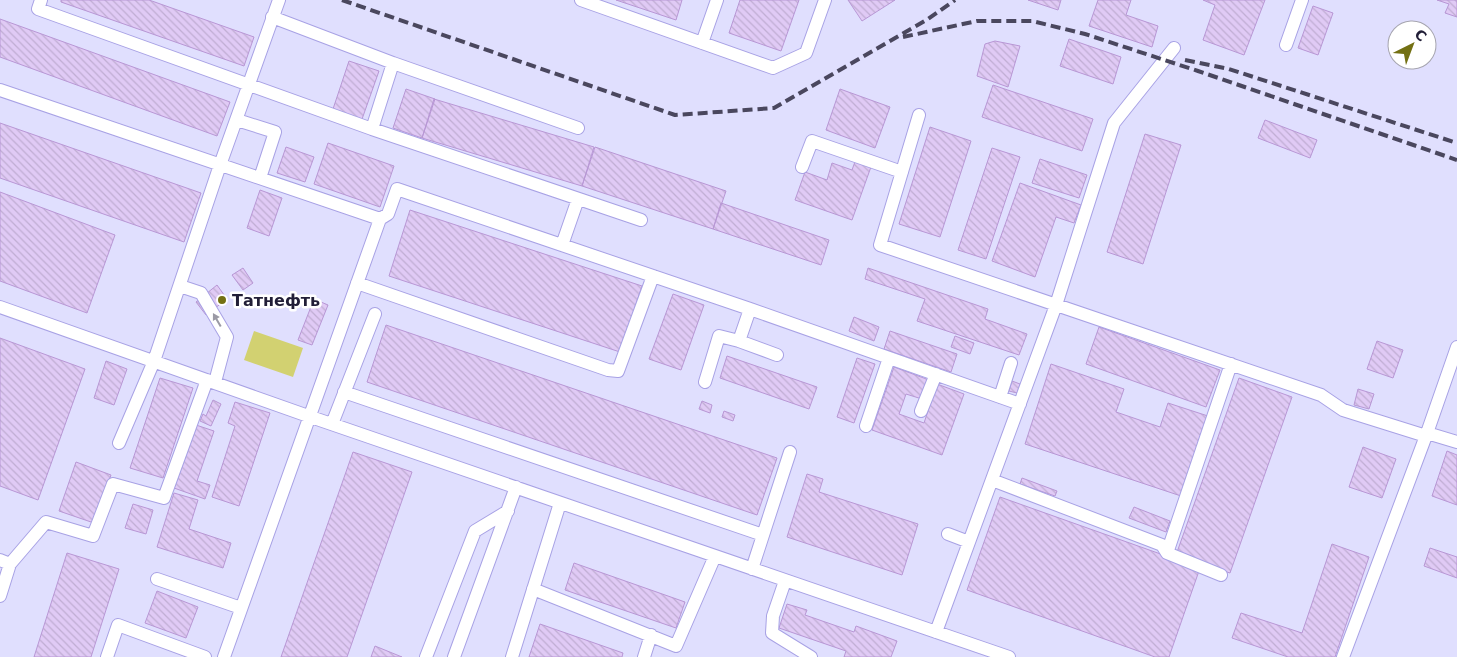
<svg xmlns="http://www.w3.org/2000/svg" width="1457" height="657" font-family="'DejaVu Sans',sans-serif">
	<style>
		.built { fill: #e0dffe; fill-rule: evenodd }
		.grass { fill: #d2d171 }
		.building { fill: url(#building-back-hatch); stroke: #b897d5 }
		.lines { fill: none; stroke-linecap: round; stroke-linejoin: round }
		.minor-casing { stroke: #a8a2e5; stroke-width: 14 }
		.minor { stroke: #fff; stroke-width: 12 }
		.rail { stroke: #4a475e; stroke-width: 4; stroke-dasharray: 10 5; stroke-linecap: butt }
		.oneway { fill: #9b9aa5 }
		.poi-dot { fill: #737013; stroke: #fff; stroke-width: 2 }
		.labels { text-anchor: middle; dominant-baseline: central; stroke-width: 5; stroke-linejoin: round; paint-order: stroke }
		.poi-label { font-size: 16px; font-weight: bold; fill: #211e37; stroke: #fff; text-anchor: start }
	</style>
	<defs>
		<pattern id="building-back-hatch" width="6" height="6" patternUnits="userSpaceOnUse" patternTransform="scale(1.25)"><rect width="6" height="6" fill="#e0caf5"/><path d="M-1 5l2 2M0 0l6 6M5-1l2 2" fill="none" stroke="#c0add3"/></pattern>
	</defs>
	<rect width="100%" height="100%" fill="#e9e8f6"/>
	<!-- built -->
	<path class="built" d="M0 0H1457V657H0ZM1397 30H1427V60H1397Z"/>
	<!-- grass -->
	<path class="grass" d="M254 331 303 348 293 377 244 360Z"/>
	<!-- building -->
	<path class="building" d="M61 0H149L254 37 244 66 61 2Z
		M616 0H682L676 20Z
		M740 0H799L781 51 729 33Z
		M848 0H895L862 21Z
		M1028 0H1061L1058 10Z
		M1098 0H1131L1126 15 1158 26 1152 47 1089 26Z
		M1203 0H1265L1244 55 1203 40 1215 5Z
		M1437 0H1457V17L1445 13 1449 4Z
		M1313 6 1333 13 1318 55 1298 48Z
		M0 19 230 102 217 136 0 57Z
		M1069 39 1121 57 1113 84 1060 66Z
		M995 41 1020 46 1008 87 977 76 985 44Z
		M349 61 379 71 361 122 332 112Z
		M993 85 1093 119 1082 151 982 117Z
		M406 89 435 99 422 138 393 128Z
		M840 89 890 107 875 148 826 130Z
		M434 99 594 147 582 186 422 138Z
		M1265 120 1317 140 1310 158 1258 138Z
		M0 123 201 193 184 242 0 178Z
		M930 127 971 141 940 237 899 224Z
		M1145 134 1181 145 1143 264 1107 252Z
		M328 143 394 166 380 207 314 184Z
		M286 147 314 157 305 182 277 173Z
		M595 147 726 191 713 229 582 186Z
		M992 148 1020 157 986 259 958 250Z
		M856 159 872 164 852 220 795 200 805 172 827 180 832 163 852 170Z
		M1040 159 1087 175 1079 198 1032 183Z
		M1020 183 1081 205 1074 223 1056 217 1035 277 992 261Z
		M260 190 282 198 269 236 247 228Z
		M0 192 115 235 87 313 0 281Z
		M721 203 829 240 821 265 713 229Z
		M410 210 642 286 620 352 389 276Z
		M243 268 253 283 243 290 232 275Z
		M868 268 988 309 985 319 1027 334 1019 355 917 321 925 299 865 279Z
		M217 285 227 299 206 315 196 302Z
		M673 294 704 305 681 370 649 359Z
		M314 299 328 305 312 345 298 340Z
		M854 317 879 327 874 341 849 331Z
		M386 325 777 458 757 515 367 382Z
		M1099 327 1220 370 1206 407 1086 364Z
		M890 331 957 354 951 372 884 349Z
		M955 336 974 343 970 354 951 347Z
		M0 338 85 369 38 500 0 486Z
		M1377 341 1403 350 1393 378 1367 369Z
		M727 356 817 387 809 409 720 378Z
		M857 358 875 364 854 423 837 417Z
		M106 361 127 369 114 405 94 398Z
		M1051 364 1124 389 1116 412 1160 427 1168 403 1211 417 1184 497 1025 444Z
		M894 367 929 380 922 399 906 394 899 414 924 423 937 384 964 394 942 455 872 430Z
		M160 378 193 388 163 478 130 468Z
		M1239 378 1292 397 1230 573 1176 555Z
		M1012 381 1020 384 1017 393 1009 391Z
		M1358 389 1374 394 1369 409 1354 405Z
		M213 400 221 404 211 426 200 421 203 414 206 416Z
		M702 401 712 405 710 413 699 409Z
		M235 402 270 413 239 506 212 497 235 426 228 423Z
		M724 411 735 415 733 421 722 417Z
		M196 425 214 431 197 481 210 485 205 499 174 488Z
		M1363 447 1396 459 1382 498 1349 487Z
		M1447 451 1457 455V505L1432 496Z
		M353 452 412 472 347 657H281Z
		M76 462 111 475 94 523 59 511Z
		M807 474 823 479 819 492 918 524 902 575 787 537Z
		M1022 478 1057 491 1055 496 1020 484Z
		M174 493 198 500 189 529 231 543 223 568 157 547Z
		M1000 497 1200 568 1169 657H1155L967 590Z
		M133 504 153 510 146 534 125 528Z
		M1134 507 1170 521 1166 532 1129 518Z
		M1332 544 1369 557 1335 657H1288L1232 638 1241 613 1302 633Z
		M1430 548 1457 557V578L1424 566Z
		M67 553 119 569 91 657H34Z
		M574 563 685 602 676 628 565 590Z
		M157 591 198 607 186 638 145 623Z
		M787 604 807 610 805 615 854 632 856 626 897 641 891 657H844L846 651 779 628Z
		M540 624 623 653 622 657H529Z
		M375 646 402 657H371Z"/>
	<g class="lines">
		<defs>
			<path id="minor" d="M41 0 38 9 372 129 393 63 272 17
				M581 0 773 68 806 53 825 0
				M702 43 717 0
				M1286 45 1302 0
				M393 63 578 128
				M0 90 380 219 224 657
				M919 115 880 245 1321 395 1343 410 1426 436
				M237 120 275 132 260 178
				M372 129 641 220
				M802 167 812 141 902 172
				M380 219 388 214 397 189 750 309 1020 404
				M562 245 578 199
				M357 283 608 370 618 371 653 276
				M180 286 201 293 227 337 215 382
				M0 307 311 417 1009 657
				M739 341 750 309
				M705 382 719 336 739 341 777 355
				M344 392 763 535
				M1000 397 1011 363
				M921 411 936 374
				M332 424 375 314
				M866 426 889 358
				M1427 433 1457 442
				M119 443 154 361 220 165 279 0
				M992 480 1162 545 1167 553 1221 575
				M948 534 969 542
				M1167 553 1231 364
				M0 560 10 564 0 596
				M10 564 46 522 93 536 113 484 164 498 207 380
				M752 569 790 452
				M157 579 241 608
				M785 581 773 616 772 633 811 657
				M533 589 676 646 715 556
				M936 632 1056 305 1114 123 1174 48
				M107 657 118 625 205 657
				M426 657 475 531 508 511
				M454 657 516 487
				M512 657 560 503
				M644 657 651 635
				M1343 657 1427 433 1457 347"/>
		</defs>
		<!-- minor casing -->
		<use href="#minor" class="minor-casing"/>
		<!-- minor -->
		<use href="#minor" class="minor"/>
		<!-- rail -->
		<path class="rail" d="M342 0 675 115 774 108 928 19 955 0
			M903 37 977 21H1032L1085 34 1198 71 1457 160
			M1185 60 1229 69 1457 143"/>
	</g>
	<!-- one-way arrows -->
	<defs><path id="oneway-solid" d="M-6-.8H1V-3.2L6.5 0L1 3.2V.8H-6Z" transform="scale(1.25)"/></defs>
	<use class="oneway" href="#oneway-solid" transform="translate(217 320) rotate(-120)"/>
	<!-- markers -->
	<circle class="poi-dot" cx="222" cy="300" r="5"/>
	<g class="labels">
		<!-- poi labels -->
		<g class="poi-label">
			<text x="232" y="300">Татнефть</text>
		</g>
	</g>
	<!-- north arrow -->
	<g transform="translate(1412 45) rotate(42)"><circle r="24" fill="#ffffff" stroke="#a6a5af"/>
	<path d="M0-4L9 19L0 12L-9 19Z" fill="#737013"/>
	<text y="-8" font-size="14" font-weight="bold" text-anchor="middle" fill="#211e37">С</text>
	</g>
</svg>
